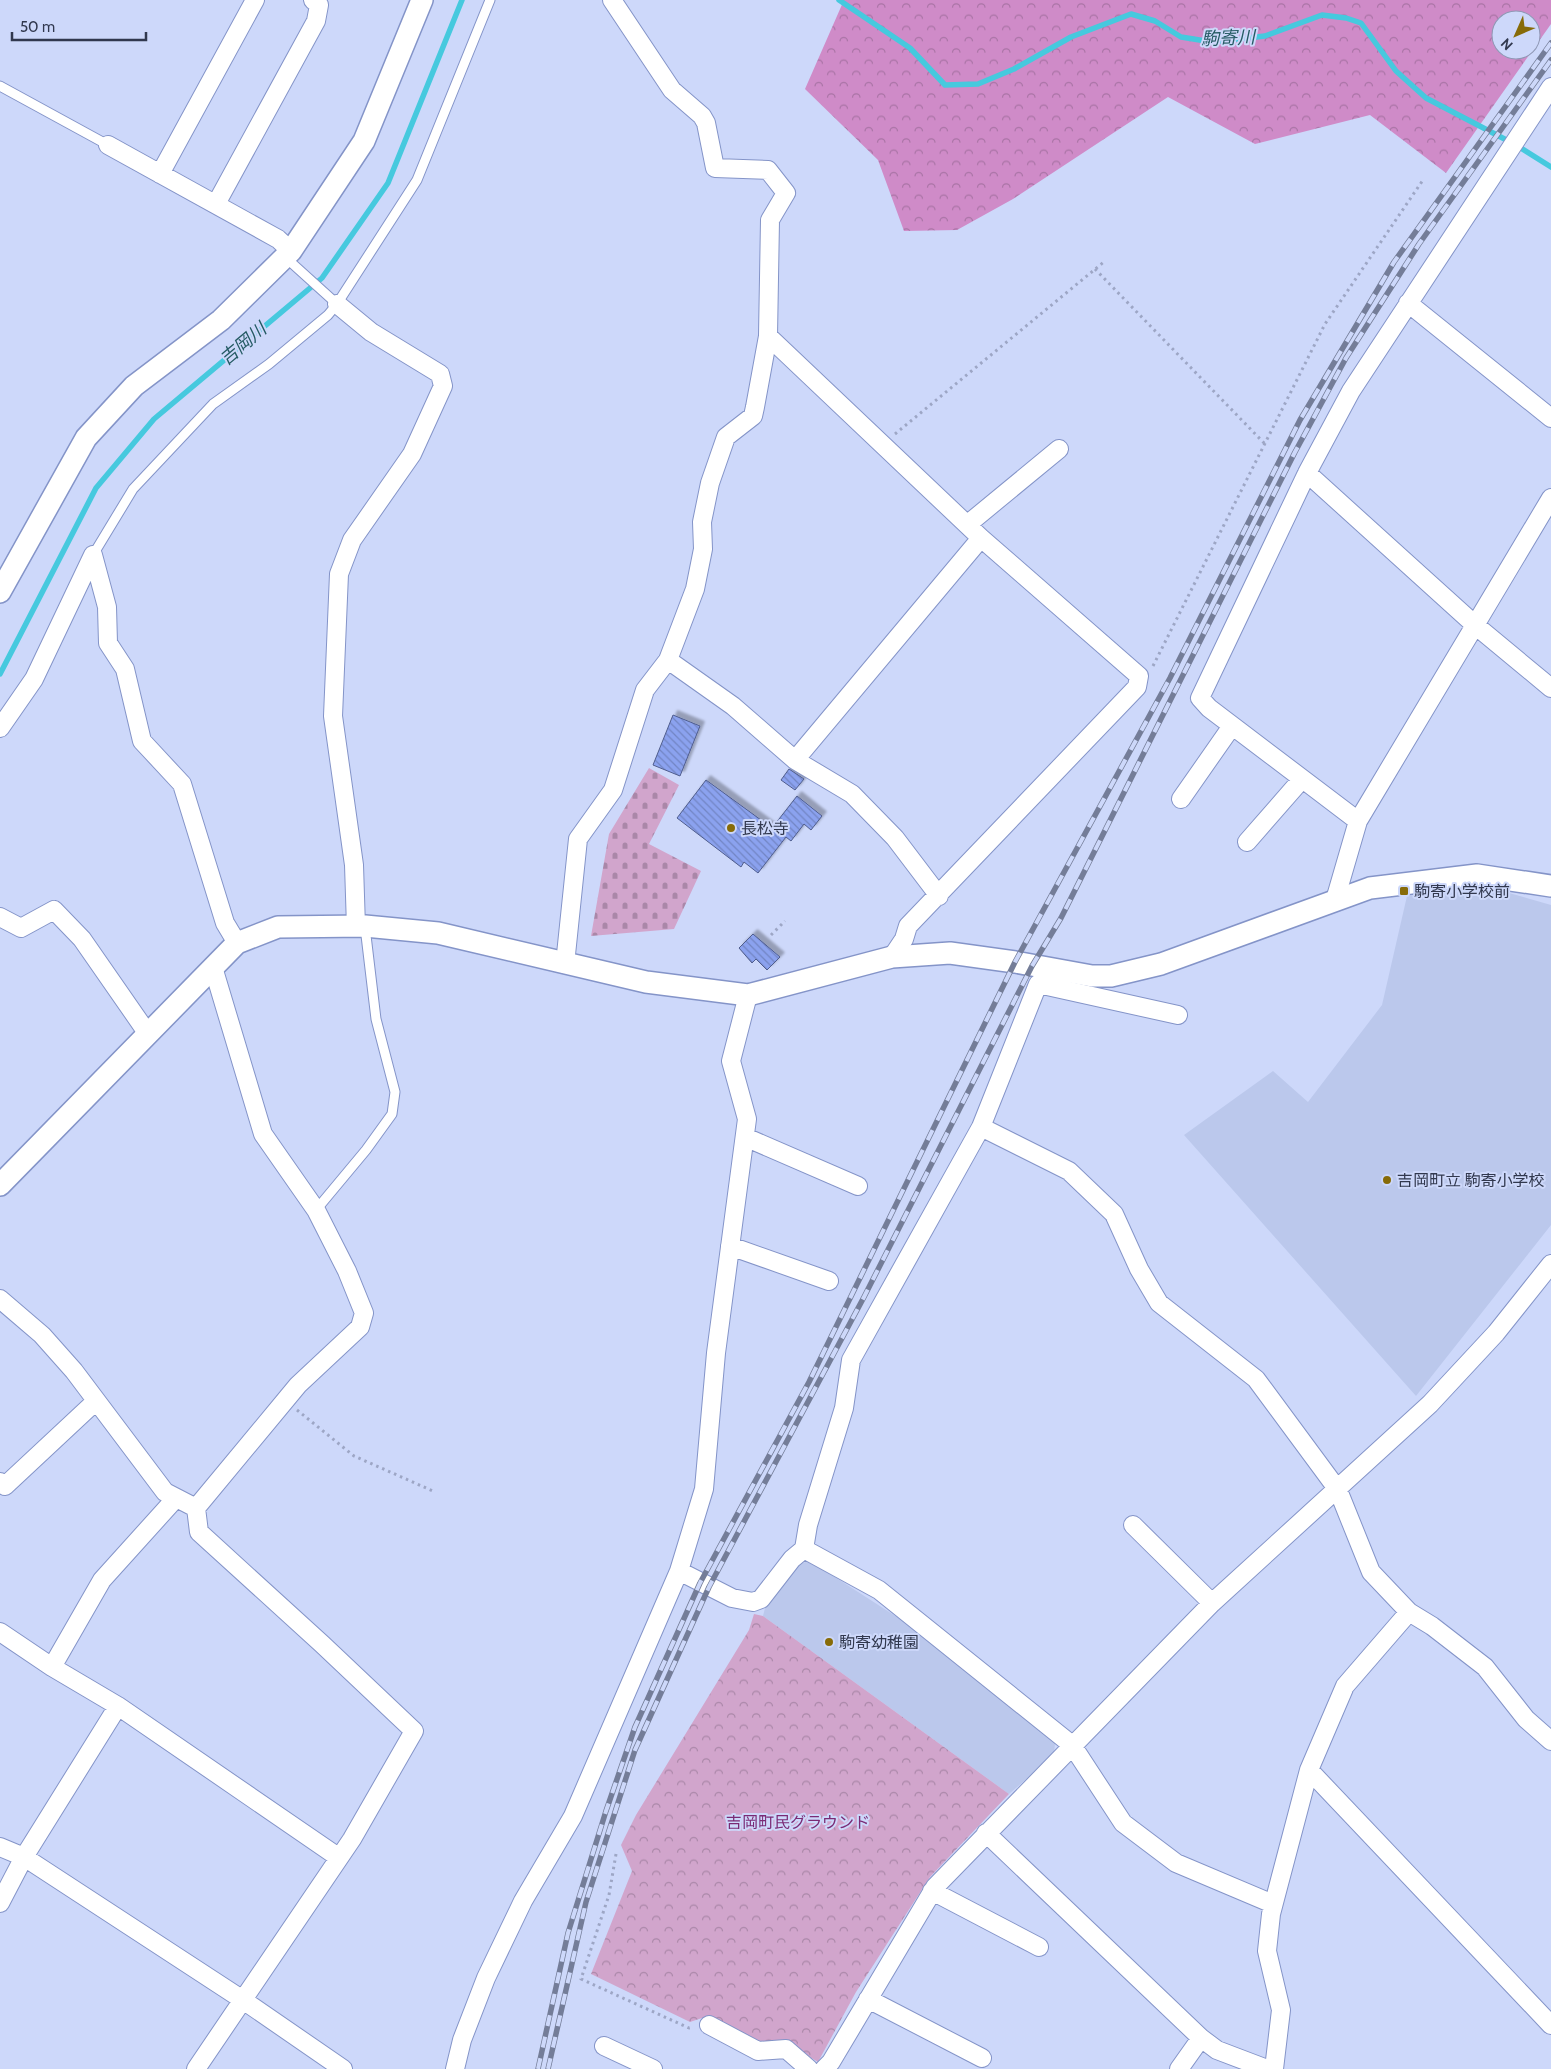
<svg xmlns="http://www.w3.org/2000/svg" width="1551" height="2069" font-family="Cabin,'Noto Sans JP',sans-serif">
	<style>
		.built { fill: #bbc8ec }
		.forest { fill: url(#forest-crowns); fill-rule: evenodd }
		.cemetery { fill: url(#cemetery-stones) }
		.park { fill: url(#park-crowns) }
		.lines { fill: none; stroke-linecap: round; stroke-linejoin: round }
		.stream { stroke: #46c9de; stroke-width: 5.5 }
		.building { fill: url(#building-back-hatch); stroke: #4f5d8d; filter: url(#shadow) }
		.service-casing { stroke: #8494c8; stroke-width: 11 }
		.minor-casing { stroke: #8494c8; stroke-width: 20 }
		.tertiary-casing { stroke: #8494c8; stroke-width: 24 }
		.path { stroke: #9da6c5; stroke-width: 3; stroke-dasharray: 2.5 4; stroke-linecap: butt }
		.service { stroke: #fff; stroke-width: 9 }
		.minor { stroke: #fff; stroke-width: 18 }
		.tertiary { stroke: #fff; stroke-width: 21 }
		.rail-casing { stroke: #747d98; stroke-width: 5.5 }
		.rail { stroke: #cdd8fa; stroke-width: 4; stroke-dasharray: 11; stroke-linecap: butt }
		.poi-dot { fill: #876b08; stroke: #cdd8fa; stroke-width: 2 }
		.labels { text-anchor: middle; dominant-baseline: central; stroke-width: 4; stroke-linejoin: round; paint-order: stroke }
		.poi-label { font-size: 16px; fill: #31384e; stroke: #cdd8fa; text-anchor: start }
		.park-label { font-size: 16px; fill: #7a2a75; stroke: #cdd8fa }
		.water-label { font-size: 18px; font-style: italic; fill: #245a63; stroke: #cdd8fa }
	</style>
	<defs>
		<pattern id="forest-crowns" width="20" height="18" patternUnits="userSpaceOnUse" patternTransform="scale(1.25)"><rect width="20" height="18" fill="#cf8bc8"/><path d="M2 6a3 3 0 1 1 6 0M12 15a3 3 0 1 1 6 0" fill="none" stroke="#a973a5"/></pattern>
		<pattern id="cemetery-stones" width="16" height="16" patternUnits="userSpaceOnUse" patternTransform="scale(1.25)"><rect width="16" height="16" fill="#d1a5cc"/><path d="M2 7V4a2 2 0 0 1 4 0v3zM10 15v-3a2 2 0 0 1 4 0v3z" fill="#aa87a8"/></pattern>
		<pattern id="park-crowns" width="20" height="18" patternUnits="userSpaceOnUse" patternTransform="scale(1.25)"><rect width="20" height="18" fill="#d1a5cc"/><path d="M2 6a3 3 0 1 1 6 0M12 15a3 3 0 1 1 6 0" fill="none" stroke="#aa87a8"/></pattern>
		<pattern id="building-back-hatch" width="6" height="6" patternUnits="userSpaceOnUse" patternTransform="scale(1.25)"><rect width="6" height="6" fill="#8ba2ef"/><path d="M-1 5l2 2M0 0l6 6M5-1l2 2" fill="none" stroke="#7285c4"/></pattern>
		<filter id="shadow"><feDropShadow dx="4.5" dy="-4.5" stdDeviation="1" flood-color="#0004"/></filter>
	</defs>
	<rect width="100%" height="100%" fill="#cdd8fa"/>
	<!-- built -->
	<path class="built" d="M1495 889 1551 905V1225L1416 1396 1184 1135 1273 1071 1308 1102 1382 1005 1407 896Z
		M810 1561 900 1619 1055 1743 1054 1755 1009 1794 763 1616 766 1604 794 1565Z"/>
	<!-- forest -->
	<path class="forest" d="M844 0H1551V24L1446 173 1370 115 1255 144 1168 97 1013 199 957 230 904 231 878 160 805 89ZM1501 20H1531V50H1501Z"/>
	<!-- cemetery -->
	<path class="cemetery" d="M649 768 679 785 649 844 701 871 674 929 591 936 609 834Z"/>
	<!-- park -->
	<path class="park" d="M754 1614 763 1616 1009 1794 930 1877 856 1992 818 2062 785 2042 759 2045 708 2016 690 2022 591 1974 632 1871 621 1845 636 1815 749 1630Z"/>
	<g class="lines">
		<!-- stream -->
		<path class="stream" d="M839 0 910 48 945 85 978 84 1014 69 1071 37 1131 14 1155 21 1181 37 1212 42 1265 36 1322 15 1346 18 1361 23 1396 71 1426 98 1516 145 1551 167
			M0 674 96 488 154 419 322 278 388 183 462 0"/>
	</g>
	<!-- building -->
	<path class="building" d="M673 715 700 726 680 776 653 765Z
		M789 769 804 779 795 790 781 780Z
		M706 780 772 828 797 796 822 816 811 830 804 824 791 841 786 837 758 873 744 862 741 867 677 818Z
		M753 934 780 957 767 970 756 959 752 963 739 948Z"/>
	<g class="lines">
		<defs>
			<path id="service" d="M0 86 108 145
				M285 257 337 304
				M93 555 133 489 213 404 269 364 328 315 337 304 417 180 490 0
				M316 1210 366 1150 392 1114 395 1092 376 1019 365 927"/>
			<path id="minor" d="M108 145 278 239 291 251
				M160 174 255 0
				M216 204 316 21 319 5 313 0
				M1408 303 1551 418
				M337 304 371 332 440 374 443 386 412 454 352 540 339 574 333 716 354 865 356 927
				M768 336 981 538 1139 676 1137 687 908 926 904 939 892 957
				M1307 473 1475 625 1551 688
				M968 524 1059 449
				M93 555 107 607 108 643 125 669 142 741 182 784 225 923 237 943
				M668 660 733 706 795 760 852 794 895 838 939 896
				M0 728 34 679 93 555
				M795 760 981 538
				M1181 799 1232 726
				M1358 821 1209 708 1200 698 1307 473 1351 391 1551 87
				M1247 842 1302 779
				M1335 900 1358 821 1551 498
				M0 917 21 928 54 910 82 939 148 1034
				M565 964 578 839 613 790 645 690 668 660 695 589 703 549 702 522 710 483 726 437 753 416 755 407 768 336 770 220 786 193 768 170 715 168 706 123 702 116 672 90 612 0
				M981 1127 1038 984 1178 1015
				M745 1137 858 1186
				M730 1246 829 1281
				M0 1299 42 1335 74 1371 165 1492 196 1508
				M0 1482 5 1486 96 1401
				M1133 1525 1212 1603
				M804 1549 879 1590 1072 1745 1123 1823 1176 1863 1273 1904
				M679 1571 732 1598 753 1602 761 1599 792 1559 804 1549 808 1525 844 1408 851 1360 981 1127 1069 1171 1114 1214 1139 1269 1159 1303 1256 1379 1338 1490 1371 1572 1409 1612 1432 1626 1485 1667 1526 1719 1551 1741
				M0 1632 52 1667 118 1706 338 1857
				M52 1667 102 1580 176 1498
				M1309 1770 1551 2025
				M986 1833 1201 2038 1217 2050 1267 2069
				M0 1847 24 1857 243 2000 343 2069
				M932 1891 1039 1947
				M0 1903 24 1857 118 1706
				M868 1999 982 2058
				M709 2025 758 2051 786 2049 809 2069
				M604 2046 653 2069
				M196 2069 352 1839 414 1731 322 1644 199 1532 196 1508 298 1385 360 1327 364 1313 347 1271 316 1210 263 1134 213 967
				M455 2069 462 2040 486 1978 523 1901 573 1816 679 1571 704 1489 716 1353 747 1119 731 1061 748 995
				M824 2069 831 2062 935 1887 1212 1603 1430 1404 1496 1333 1551 1264
				M1179 2069 1201 2038
				M1274 2069 1281 2010 1267 1951 1271 1914 1309 1770 1345 1686 1409 1612"/>
			<path id="tertiary" d="M0 592 86 438 134 386 221 320 291 251 364 141 422 0
				M0 1185 237 943 278 927 365 926 438 933 646 982 748 995 892 957 950 953 1015 962 1092 976H1111L1161 964 1370 888 1477 875 1551 886"/>
		</defs>
		<!-- service casing -->
		<use href="#service" class="service-casing"/>
		<!-- minor casing -->
		<use href="#minor" class="minor-casing"/>
		<!-- tertiary casing -->
		<use href="#tertiary" class="tertiary-casing"/>
		<!-- path -->
		<path class="path" d="M1095 269 1265 444
			M895 434 1105 261
			M1153 666 1325 324 1423 180
			M771 935 785 921
			M297 1410 354 1456 433 1491
			M616 1854 609 1895 581 1979 689 2028 693 2027"/>
		<!-- service -->
		<use href="#service" class="service"/>
		<!-- minor -->
		<use href="#minor" class="minor"/>
		<!-- tertiary -->
		<use href="#tertiary" class="tertiary"/>
		<defs>
			<path id="rail" d="M538 2069 568 1933 606 1811 635 1727 700 1583 809 1382 1015 962 1170 678 1300 420 1394 262 1551 43
				M548 2069 586 1902 635 1750 709 1587 864 1297 1032 966 1061 918 1295 452 1346 358 1419 244 1551 60"/>
		</defs>
		<!-- rail casing -->
		<use href="#rail" class="rail-casing"/>
		<!-- rail -->
		<use href="#rail" class="rail"/>
	</g>
	<!-- markers -->
	<g class="poi-dot">
		<circle cx="731" cy="828" r="5"/>
		<rect x="1399" y="886" width="10" height="10" rx="2.5"/>
		<circle cx="1387" cy="1180" r="5"/>
		<circle cx="829" cy="1642" r="5"/>
	</g>
	<g class="labels">
		<!-- poi labels -->
		<g class="poi-label">
			<text x="741" y="828">長松寺</text>
			<text x="1414" y="891">駒寄小学校前</text>
			<text x="1397" y="1180">吉岡町立 駒寄小学校</text>
			<text x="839" y="1642">駒寄幼稚園</text>
		</g>
		<!-- park labels -->
		<g class="park-label">
			<text x="798" y="1822">吉岡町民グラウンド</text>
		</g>
		<!-- water labels -->
		<g class="water-label">
			<text transform="translate(1228 38) rotate(-2)">駒寄川</text>
			<text transform="translate(243 344) rotate(-40)">吉岡川</text>
		</g>
	</g>
	<!-- north arrow -->
	<g transform="translate(1516 35) rotate(225)"><circle r="24" fill="#cdd8fa" stroke="#8f98b5"/>
	<path d="M0-4L9 19L0 12L-9 19Z" fill="#876b08"/>
	<text y="-8" font-size="14" font-weight="bold" text-anchor="middle" fill="#31384e">N</text>
	</g>
	<!-- scale -->
	<path d="M12 32v8h134v-8" fill="none" stroke="#31384e" stroke-width="2.5"/>
	<text x="20" y="32" font-size="15" fill="#31384e" stroke="#cdd8fa" stroke-width="4" paint-order="stroke">50 m</text>
</svg>
